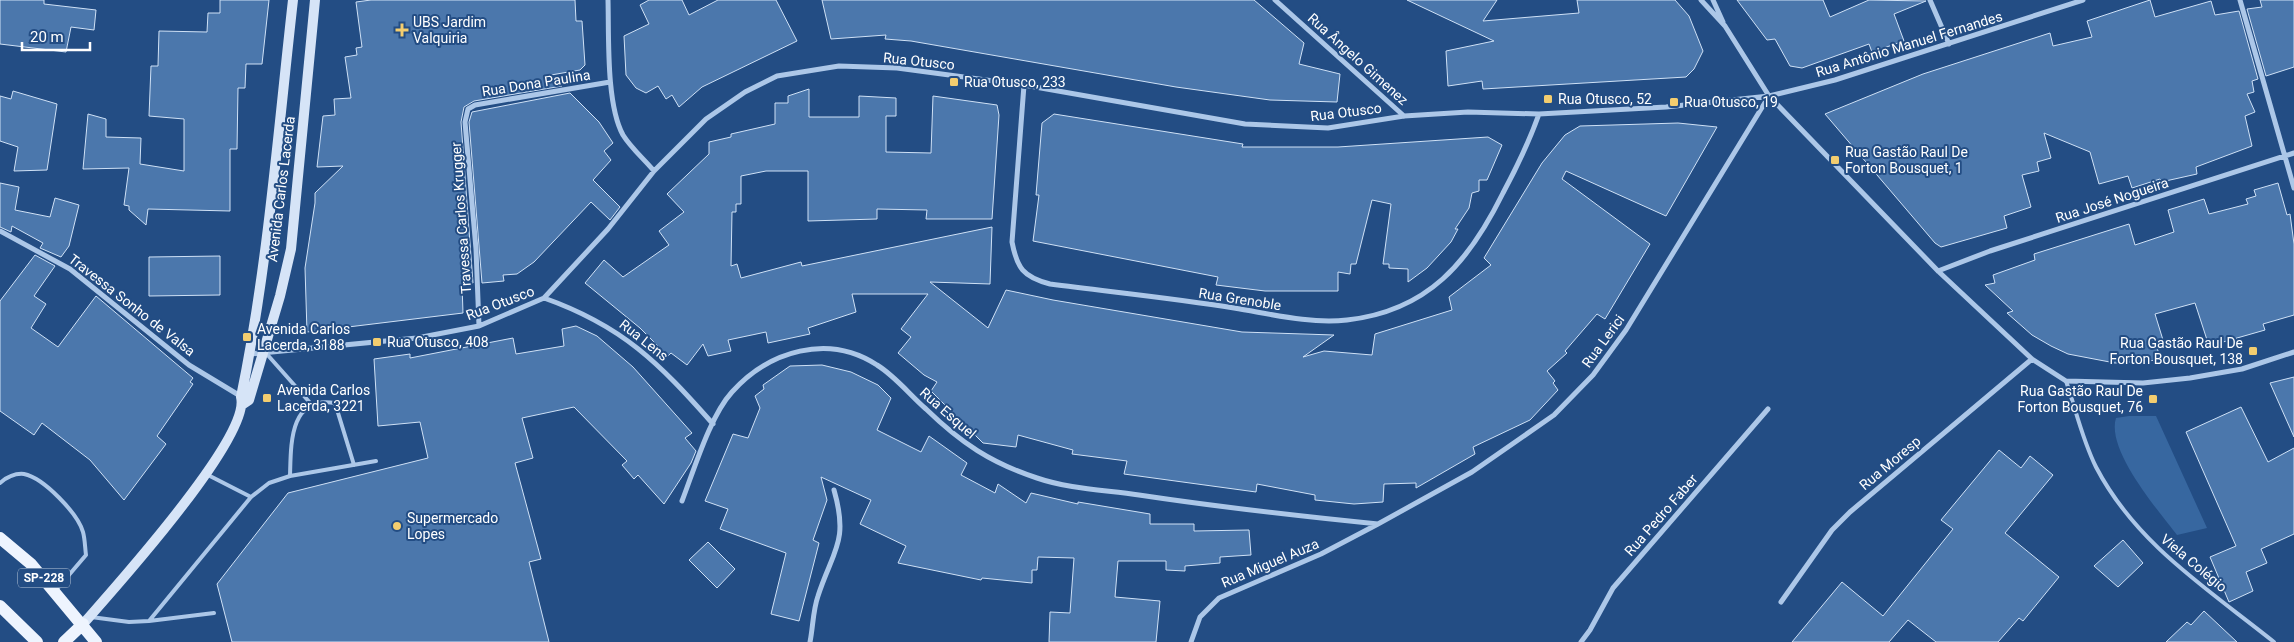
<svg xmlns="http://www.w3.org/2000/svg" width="2294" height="642" font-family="Roboto,sans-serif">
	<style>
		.green { fill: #3767a0 }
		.building { fill: #4b77ac; stroke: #cfe1f6 }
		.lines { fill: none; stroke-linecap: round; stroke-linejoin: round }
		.lane { stroke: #acc7e8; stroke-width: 4 }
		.street { stroke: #acc7e8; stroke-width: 5 }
		.secondary { stroke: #d6e4f7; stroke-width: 10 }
		.primary { stroke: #eef4fe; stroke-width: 12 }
		.poi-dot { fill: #f3cd6f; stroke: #234d84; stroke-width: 2 }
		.labels { text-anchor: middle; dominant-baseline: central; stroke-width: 4; stroke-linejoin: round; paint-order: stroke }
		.shield { fill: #234d84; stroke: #bdcada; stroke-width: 1 }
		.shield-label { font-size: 12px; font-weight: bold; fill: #fff }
		.poi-label { font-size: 14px; fill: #fff; stroke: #234d84; text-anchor: start }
		.street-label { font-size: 14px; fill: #fff; stroke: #234d84 }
	</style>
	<rect width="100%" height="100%" fill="#234d84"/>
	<!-- green -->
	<path class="green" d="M2129 416H2156L2207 528 2177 535C2158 510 2106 450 2116 418Z"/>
	<!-- building -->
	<path class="building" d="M0 0H44V4L96 10 94 30 71 27 66 52 0 44Z
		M220 0H269L262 64H246L245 88H238L237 149H230V211L148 209 146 225 129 210V206L124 205 129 168 83 169 88 114 106 119V137L141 138 140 164 184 171V119L149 116 151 66H158L159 31 207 32 208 13H220Z
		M371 0H575L576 21H582L585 65 580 70 551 75 562 86 474 101 464 107 461 122 473 283 462 284 463 313 307 332 305 268 315 203V193L343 166 317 167 323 116 335 115 334 99 351 98 345 57 357 55 356 48 362 47 356 2Z
		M649 0H682L689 15 718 0H776L797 41 702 87 679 107 672 95 666 99 658 86 646 93 636 88 626 75 624 36 649 24 640 5Z
		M822 0H1254L1304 43 1299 64 1340 74 1337 102 1270 100 1176 87 911 41 885 39 886 35 831 39Z
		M1407 0H1497L1483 21 1579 13 1577 0H1675L1689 16 1703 51 1694 69 1686 77 1483 89 1482 81 1448 86 1446 51 1494 41Z
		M1737 0H1823L1830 17 1869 0 1926 1 1894 14 1904 41 1872 52 1869 44 1802 68 1790 66 1775 39 1767 40Z
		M2150 0 2155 17 2211 1 2215 15 2239 11 2258 79 2252 81 2254 92 2247 94 2255 112 2245 116 2252 146 2196 167 2197 174 2161 182 2160 179 2132 188 2128 176 2099 184 2090 152 2044 133 2051 158 2037 162 2039 171 2022 175 2031 207 2004 216 2007 228 1941 247 1935 243 1825 114 1923 74 2050 33 2053 46 2092 37 2087 21Z
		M2260 0H2294V67L2266 76 2247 9 2262 7Z
		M809 89V117H859V96L896 98V116H886V152L931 153 933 96 997 105 999 115 992 219H926L927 210 877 209V219L808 221V171H766L741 176V204H736V212H732L731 266 737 264 741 278 801 262 802 266 992 227 990 284 930 282 988 328 1006 290 1053 300 1242 332 1334 335 1303 357 1324 351 1372 355 1375 334 1452 310 1449 297 1491 265 1484 258 1542 163 1565 135 1580 126 1678 123 1717 127 1666 216 1566 171 1562 179 1650 244 1605 319 1597 314 1565 351 1567 353 1547 371 1555 381 1553 383 1558 390 1530 420 1473 447 1475 454 1416 488V483L1384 484 1383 502 1354 504 1315 500V495L1257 484 1256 492 1124 474 1127 461 1072 454 1073 450 1018 435 1016 447 983 443 931 391 937 382 924 375 898 353 911 337 901 329 928 294H852L856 312 808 328 810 334 768 343 766 332 728 340 731 351 708 356 703 344 687 365 671 353 668 356 640 328 585 283 604 260 623 277 669 245 659 231 684 212 667 194 709 154V142L731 137V134L775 124V103H788V96Z
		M13 91 57 104 47 170 14 171 18 147 0 141V96L11 99Z
		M570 93 599 122 613 143 604 151 611 160 593 180 620 207 610 220 591 202 534 262 517 274 503 275 504 281 482 283 469 122 472 112Z
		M1054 114 1243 144 1242 147H1338L1488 137 1502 145 1487 180H1479V191L1472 193 1469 208 1455 229H1458L1451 242 1427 268 1408 282V269L1389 268V264H1383L1391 204 1372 200 1356 264H1351L1350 274 1338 272V291H1265L1216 285 1218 277 1033 241 1039 195H1036L1042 123Z
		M0 183 19 187 15 210 50 217 55 198 79 205 69 246 61 257 40 248 43 243 12 226 11 232 0 227Z
		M2278 183 2287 215 2290 214 2294 244V315L2263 324 2265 330 2209 346 2195 303 2155 314 2163 340 2156 342 2160 360 2115 363 2068 354 2051 346 2032 335 2007 313 2013 311 1985 285 1995 283 1993 275 2035 260 2034 254 2129 224 2135 245 2174 232 2168 210 2204 199 2209 214 2248 204 2246 199 2256 196 2254 190Z
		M35 255 55 266 34 296 46 304 31 328 58 347 96 296 193 378 190 382 193 384 157 436 166 444 124 500 90 460 42 423 34 435 0 411V301Z
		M220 256V295L149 296V257Z
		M576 326 597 336 633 367 692 433 685 438 696 451 691 463 664 504 638 475 634 479 622 465 627 461 574 407 522 418 533 458 515 463 541 559 529 562 549 642H232L217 584 288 493 428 458 420 422 378 426 374 359 410 354V358L513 338 516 354 564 346 562 329Z
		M822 365 851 372 878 385 891 398 877 430 921 452 929 436 967 463 961 475 995 493 998 484 1026 503 1031 493 1078 504V502L1150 514V524H1194V531L1249 530 1251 555 1220 557V563L1185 566V571L1166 570V561H1118L1115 597 1160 601 1156 642H1049L1050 612 1070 613 1074 558 1038 557 1037 570H1032V583L982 578 981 580 898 563 906 546 860 524 871 500 821 477 827 500 813 540 819 543 799 621 771 614 786 553 720 529 728 509 705 501 733 434 748 438 760 408 755 396 764 389 763 385 790 366Z
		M2294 377V437L2270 383Z
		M2241 407 2268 462 2294 448V534L2261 549 2267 563 2246 572 2253 591 2229 602 2210 557 2236 546 2186 432Z
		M1999 450 2021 468 2030 456 2053 475 2005 533 2059 577 2023 621 2019 618 1998 642H1936L1908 620 1889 642H1792L1842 582 1883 616 1953 529 1941 520Z
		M2123 540 2143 563 2118 587 2094 566Z
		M708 542 735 569 717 588 689 560Z
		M2204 611 2237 642H2166L2187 622 2191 625Z"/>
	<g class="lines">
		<!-- lane -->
		<path class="lane" d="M265 352 312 405
			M2066 381C2076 410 2082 439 2096 467 2136 544 2208 589 2274 642
			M206 474 251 497
			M290 476C291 445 289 395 335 403L354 465
			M0 483C7 477 15 473 24 474 44 478 78 514 83 532 85 539 85 548 86 555L57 589
			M91 617 129 622 149 621 251 497 269 483 290 476 376 461
			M149 621 214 613"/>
		<!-- street -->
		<path class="street" d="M608 0C609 36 606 104 623 135 631 148 644 159 654 171
			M1275 0 1404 116
			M1701 0 1725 26 1769 96 1938 271 2032 359 2066 381 2143 383 2190 378 2242 369 2294 352
			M1713 0 1723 22
			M1930 0 1949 44
			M2240 0 2294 188
			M1024 85 1012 242C1017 268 1023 277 1050 284 1111 292 1173 298 1234 308 1271 314 1309 324 1347 320 1428 311 1469 262 1503 193 1517 167 1529 142 1539 114
			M0 231 70 269 189 365 242 397
			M1938 271 1990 251 2294 153
			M544 298C623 326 659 363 713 424
			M479 326 476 249 465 122 468 109 475 105 610 82
			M250 354 417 338 479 326 544 298 608 229 654 171 706 119 745 92 777 76 839 66 897 68 1024 85 1245 124 1328 128 1404 116 1468 112 1539 114 1666 107 1769 96 1835 80 2083 0
			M682 501C694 470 710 416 732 392 769 351 828 333 877 365 895 376 910 395 926 409 961 443 991 463 1037 478 1069 489 1106 490 1139 495 1219 507 1298 516 1378 524
			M1781 602 1832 530 1850 512 2032 359
			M810 642C813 627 813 610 818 596 833 550 849 542 834 490
			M1191 642 1200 617 1219 598 1321 554 1378 524 1472 472 1554 415 1593 375 1626 330 1769 96
			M1581 642 1590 630 1613 588 1768 409"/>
		<!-- secondary -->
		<path class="secondary" d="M243 404 249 400 280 296 291 249 315 0
			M83 624C113 590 251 437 241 397 268 266 278 132 293 0"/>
		<!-- primary -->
		<path class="primary" d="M0 538 31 564 96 642
			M0 606 37 642
			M64 642 83 624"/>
	</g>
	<!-- markers -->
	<g class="poi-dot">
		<path d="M399.5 22.5h5v5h5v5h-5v5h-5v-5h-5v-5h5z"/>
		<rect x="949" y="77" width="10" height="10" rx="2.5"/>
		<rect x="1543" y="94" width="10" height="10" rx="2.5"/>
		<rect x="1669" y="97" width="10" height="10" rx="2.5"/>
		<rect x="1830" y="155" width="10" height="10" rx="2.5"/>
		<rect x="242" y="332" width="10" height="10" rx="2.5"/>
		<rect x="372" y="337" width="10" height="10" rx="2.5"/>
		<rect x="2248" y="346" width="10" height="10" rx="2.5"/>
		<rect x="262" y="393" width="10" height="10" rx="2.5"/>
		<rect x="2148" y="394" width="10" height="10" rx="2.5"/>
		<circle cx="397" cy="526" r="5"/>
	</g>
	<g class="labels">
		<!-- shield labels -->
		<rect class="shield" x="18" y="568.5" width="52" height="19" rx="4"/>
		<g class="shield-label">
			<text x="44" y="578">SP-228</text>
		</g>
		<!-- poi labels -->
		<g class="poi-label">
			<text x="413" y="22">UBS Jardim<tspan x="413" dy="16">Valquiria</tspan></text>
			<text x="964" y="82">Rua Otusco, 233</text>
			<text x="1558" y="99">Rua Otusco, 52</text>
			<text x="1684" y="102">Rua Otusco, 19</text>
			<text x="1845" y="152">Rua Gastão Raul De<tspan x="1845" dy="16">Forton Bousquet, 1</tspan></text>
			<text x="257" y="329">Avenida Carlos<tspan x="257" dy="16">Lacerda, 3188</tspan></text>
			<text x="387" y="342">Rua Otusco, 408</text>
			<text x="2243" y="343" text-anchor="end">Rua Gastão Raul De<tspan x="2243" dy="16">Forton Bousquet, 138</tspan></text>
			<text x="277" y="390">Avenida Carlos<tspan x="277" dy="16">Lacerda, 3221</tspan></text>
			<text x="2143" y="391" text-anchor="end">Rua Gastão Raul De<tspan x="2143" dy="16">Forton Bousquet, 76</tspan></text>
			<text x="407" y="518">Supermercado<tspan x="407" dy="16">Lopes</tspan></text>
		</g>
		<!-- street labels -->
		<g class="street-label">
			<text transform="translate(1909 44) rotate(-17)">Rua Antônio Manuel Fernandes</text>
			<text transform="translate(1358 59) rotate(42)">Rua Ângelo Gimenez</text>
			<text transform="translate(919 61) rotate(6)">Rua Otusco</text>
			<text transform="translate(536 83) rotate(-9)">Rua Dona Paulina</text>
			<text transform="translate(1346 112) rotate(-7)">Rua Otusco</text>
			<text transform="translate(281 189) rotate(-83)">Avenida Carlos Lacerda</text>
			<text transform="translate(2112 200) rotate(-18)">Rua José Nogueira</text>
			<text transform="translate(461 218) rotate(-94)">Travessa Carlos Krugger</text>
			<text transform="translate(1240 299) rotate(9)">Rua Grenoble</text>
			<text transform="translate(500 303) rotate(-21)">Rua Otusco</text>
			<text transform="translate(132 305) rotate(38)">Travessa Sonho de Valsa</text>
			<text transform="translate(644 340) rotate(38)">Rua Lens</text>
			<text transform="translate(1603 341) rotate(-54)">Rua Lerici</text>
			<text transform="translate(948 413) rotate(41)">Rua Esquel</text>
			<text transform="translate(1890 463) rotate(-40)">Rua Moresp</text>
			<text transform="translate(1661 515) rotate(-49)">Rua Pedro Faber</text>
			<text transform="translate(1270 563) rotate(-23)">Rua Miguel Auza</text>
			<text transform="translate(2194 563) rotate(40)">Viela Colégio</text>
		</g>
	</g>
	<!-- scale -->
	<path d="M22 42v8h68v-8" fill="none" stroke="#ffffff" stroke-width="2.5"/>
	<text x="30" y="42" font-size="15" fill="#ffffff" stroke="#234d84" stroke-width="4" paint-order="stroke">20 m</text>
</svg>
